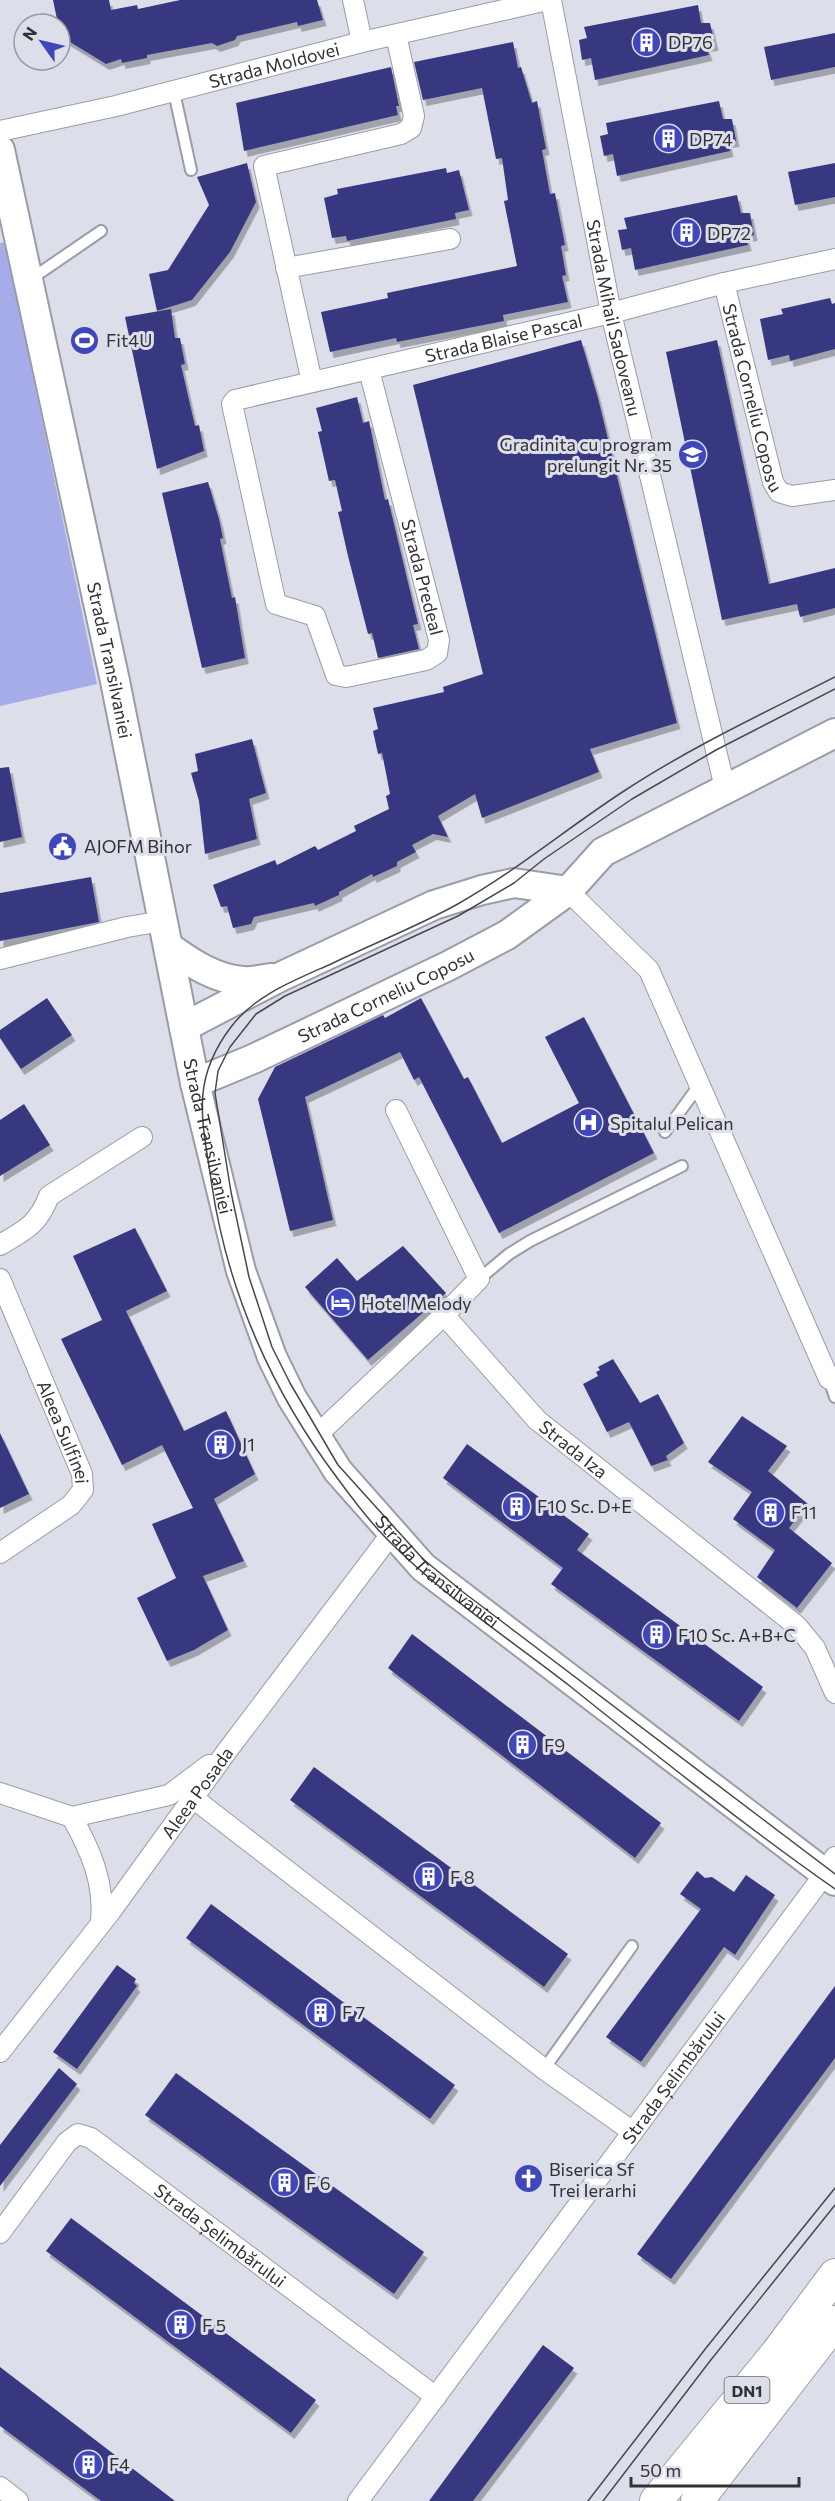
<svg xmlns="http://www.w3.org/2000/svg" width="835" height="2501" font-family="Commissioner,sans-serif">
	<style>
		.green { fill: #a6ace7 }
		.building { fill: #393881; filter: url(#shadow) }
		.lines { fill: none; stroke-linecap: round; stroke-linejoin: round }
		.lane-casing { stroke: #9a9ca7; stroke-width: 14 }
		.street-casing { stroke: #9a9ca7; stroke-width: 22 }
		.secondary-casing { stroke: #9a9ca7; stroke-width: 32 }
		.primary-casing { stroke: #9a9ca7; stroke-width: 34 }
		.lane { stroke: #fff; stroke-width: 10 }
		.street { stroke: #fff; stroke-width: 20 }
		.secondary { stroke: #fff; stroke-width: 28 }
		.primary { stroke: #fff; stroke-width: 32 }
		.tram { stroke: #48484e; stroke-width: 1.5 }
		.labels { text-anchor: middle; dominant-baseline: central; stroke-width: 6; stroke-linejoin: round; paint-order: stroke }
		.shield { fill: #dcdeea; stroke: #64656c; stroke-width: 1.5 }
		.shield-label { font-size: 16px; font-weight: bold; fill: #313136 }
		.poi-label { font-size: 18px; fill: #313136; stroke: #dcdeea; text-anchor: start }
		.street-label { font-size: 18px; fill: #313136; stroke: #dcdeea }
	</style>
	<defs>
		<filter id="shadow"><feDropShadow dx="3.5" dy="6" stdDeviation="0" flood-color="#0004"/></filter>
	</defs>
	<rect width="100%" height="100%" fill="#dcdeea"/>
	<!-- green -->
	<path class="green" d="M5 242 97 684 0 706V243Z"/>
	<!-- building -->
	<path class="building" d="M53 0H109L111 10 137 5 138 9 180 0H317L323 20 298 26 297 22 237 36 235 40 217 46 212 43 147 55V58L122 63 121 59 106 64 65 39 62 23 58 24Z
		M698 5 701 23H710L715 45 706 46 709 55 595 80 591 58 582 60 579 40 587 38 584 27Z
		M835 33V67L771 80 764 47Z
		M513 42 518 68 521 67 532 103 537 101 546 149 542 150 550 194 555 193 565 245 561 246 566 275 562 276 568 302 503 315 504 321 397 342 396 338 330 352 321 312 388 298 387 293 517 266 504 201 508 200 502 158 496 159 482 88 423 100 414 62Z
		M391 67 399 106H396L398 115 244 151 236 103Z
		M719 101 723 119H732L736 141 728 142 730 151 617 176 613 154 604 156 600 136 608 134 606 123Z
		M247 163 256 202 230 252 192 300 157 311 149 274 168 270 209 205 197 177Z
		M835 163V197L795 205 788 172Z
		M446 168 447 173 459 170 469 210 455 213 456 219 347 241 346 236 332 238 324 198 338 194 337 189Z
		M737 195 741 213H750L754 235 746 236 748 245 635 270 631 248 622 250 618 230 627 229 624 218Z
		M830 298 832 304 835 303V349L790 361 789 355 768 360 760 319 783 314 781 309Z
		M171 309 175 338H180L185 364 181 365 195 426 199 425 204 451 157 469 125 317Z
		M581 340 598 398 677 723 590 749 599 772 482 818 475 794 438 816 448 837 433 834 412 845 416 852 397 862V866L373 877 372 874 339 892V895L315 906 314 903 254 917 251 924 233 928 227 906 221 907 213 885 275 860 277 865 315 846 318 850 356 831 354 826 389 809 386 796 390 794 386 773 382 753 378 754 373 731 378 729 373 708 444 692 443 687 483 674 413 385Z
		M717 340 769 584 835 568V608L800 617 797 604 722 620 666 352Z
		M357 397 363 423 369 421 385 500 388 499 418 624 413 625 419 649 378 658 372 633 368 634 348 556 338 512 342 511 335 480 329 481 318 432 322 431 316 408Z
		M208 482 219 519 223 538 220 539 232 598 235 597 245 658 202 668 162 493Z
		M252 739 266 793 249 799 257 839 205 854 199 801 191 773 198 771 195 754Z
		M9 767 22 837 0 842V768Z
		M91 877 99 922 0 941V893Z
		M47 998 72 1035 21 1069 0 1038V1030Z
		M421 998 464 1079 468 1077 502 1143 579 1103 545 1037 584 1017 654 1153 499 1233 419 1077 414 1080 400 1052 305 1097 333 1220 290 1231 258 1099 275 1067 383 1015 385 1018Z
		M24 1104 50 1145 0 1176V1120Z
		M135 1228 167 1291 126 1311 184 1431 226 1411 255 1474 214 1499 244 1561 203 1576 228 1630 194 1650 167 1661 137 1598 176 1578 152 1524 193 1508 162 1445 122 1465 61 1339 102 1320 73 1256Z
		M403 1246 446 1293 368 1360 305 1287 337 1258 357 1281Z
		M613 1359 640 1403 658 1394 684 1443 666 1456 668 1460 651 1466 629 1422 607 1432 583 1384 598 1376 596 1372 600 1370 598 1367Z
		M742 1416 787 1446 768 1471 808 1504 789 1528 832 1563 797 1608 757 1577 775 1550 733 1519 752 1492 708 1462Z
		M0 1433 29 1494 0 1508Z
		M467 1444 589 1534 577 1550 763 1687 739 1721 551 1584 563 1568 443 1478Z
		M412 1634 661 1823 635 1858 388 1668Z
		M314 1767 568 1954 544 1987 290 1800Z
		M697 1871 705 1878 712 1877 734 1892 746 1875 775 1895 735 1955 724 1947 641 2062 606 2037 701 1909 680 1894Z
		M211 1904 455 2085 430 2119 186 1938Z
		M117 1965 136 1979 134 1983 137 1986 77 2069 53 2052Z
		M835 1986V2058L671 2279 637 2254Z
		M59 2068 77 2084 0 2186V2145Z
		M176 2073 424 2252 394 2294 145 2115Z
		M71 2218 316 2400 291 2433 46 2251Z
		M543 2345 574 2368 473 2501H429Z
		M0 2367 175 2501H101L0 2426Z"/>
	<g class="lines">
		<defs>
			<path id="lane" d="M174 92 191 170
				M31 279 101 231
				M665 1132 700 1084
				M479 1279 509 1254 530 1241 682 1166
				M829 1379 835 1397
				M544 2069 632 1946"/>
			<g id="street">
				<path d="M353 0 362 42"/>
				<path id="s1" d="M551 0 611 313 725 788"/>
				<path id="s2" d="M0 131 116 106 362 42 548 0"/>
				<path d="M286 268 450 239"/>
				<path id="s3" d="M724 283 773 482 779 492 792 496 835 490"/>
				<path id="s4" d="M369 370 439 640 437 653 426 660 346 677 336 675 315 616 276 604 232 404 235 400 611 313 724 283 835 259"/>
				<path d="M312 382 264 166 401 134 411 128 414 116 396 35"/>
				<path d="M568 891 649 970 829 1379"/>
				<path d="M0 959 127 927 163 921"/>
				<path d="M396 1110 479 1279 444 1315"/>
				<path d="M0 1245C25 1230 38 1225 49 1196L142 1137"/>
				<path id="s5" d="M0 1279 82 1474 83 1490 71 1505 0 1553"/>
				<path id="s6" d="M316 1436 444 1315 537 1420 797 1626 815 1648 835 1693"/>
				<path d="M0 1793 72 1817 169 1795 209 1765"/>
				<path d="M193 1798 544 2069 633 2132"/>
				<path d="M72 1817C90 1850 105 1882 101 1921"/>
				<path id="s7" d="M0 2052 111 1911 227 1751 392 1533"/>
				<path id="s8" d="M0 2233 67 2142 78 2134 91 2138 436 2397"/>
				<path d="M0 2487 18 2501"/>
				<path id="s9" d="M358 2501 821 1879 835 1857"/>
			</g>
			<g id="secondary">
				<path id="s10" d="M0 150 115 681 195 1083 241 1271 272 1357 292 1398 338 1471 423 1567 835 1881"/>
				<path d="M169 947C191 963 215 979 243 981 252 982 263 979 272 978"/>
				<path d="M184 1027 280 977 434 905 482 890 514 883 568 891"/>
				<path id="s11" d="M195 1083 253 1059 448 966 507 935 568 891 603 852 835 733"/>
			</g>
			<path id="primary" d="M656 2501 777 2353 835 2275
				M697 2501 835 2322"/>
		</defs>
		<!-- lane casing -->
		<use href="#lane" class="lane-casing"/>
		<!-- street casing -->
		<use href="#street" class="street-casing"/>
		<!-- secondary casing -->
		<use href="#secondary" class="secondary-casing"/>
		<!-- primary casing -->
		<use href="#primary" class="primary-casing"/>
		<!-- lane -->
		<use href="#lane" class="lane"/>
		<!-- street -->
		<use href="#street" class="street"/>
		<!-- secondary -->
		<use href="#secondary" class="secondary"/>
		<!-- primary -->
		<use href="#primary" class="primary"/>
		<!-- tram -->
		<path class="tram" d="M835 677C764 713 691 747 624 791 567 828 515 872 456 905 416 927 372 944 331 964 295 980 255 995 231 1027 189 1082 203 1123 212 1186 228 1293 273 1393 338 1479 354 1501 371 1524 391 1543 445 1597 511 1640 571 1687 657 1756 744 1825 835 1889
			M835 689 716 750 632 799 544 859 514 883 458 916 285 996 256 1014 230 1047 218 1071 215 1093 231 1192 249 1277 272 1347 290 1383 338 1465 423 1559 463 1592 835 1874
			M588 2501 706 2348 835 2188
			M603 2501 710 2361 835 2205"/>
	</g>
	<!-- icons -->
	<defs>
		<symbol id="building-disc" viewBox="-11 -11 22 22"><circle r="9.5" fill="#3f47bb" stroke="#dcdeea"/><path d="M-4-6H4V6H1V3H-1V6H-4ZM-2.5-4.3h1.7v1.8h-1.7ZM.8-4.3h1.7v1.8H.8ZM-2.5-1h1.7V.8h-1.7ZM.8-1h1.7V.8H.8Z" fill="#fff"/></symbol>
		<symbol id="stadium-disc" viewBox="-11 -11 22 22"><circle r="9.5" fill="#3f47bb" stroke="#dcdeea"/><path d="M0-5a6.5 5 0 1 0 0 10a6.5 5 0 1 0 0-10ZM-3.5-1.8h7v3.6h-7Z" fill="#fff"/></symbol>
		<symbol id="school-disc" viewBox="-11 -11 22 22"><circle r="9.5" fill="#3f47bb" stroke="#dcdeea"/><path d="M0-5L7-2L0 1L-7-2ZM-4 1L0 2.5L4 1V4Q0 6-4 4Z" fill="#fff"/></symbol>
		<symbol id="civic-disc" viewBox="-11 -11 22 22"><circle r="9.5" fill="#3f47bb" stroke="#dcdeea"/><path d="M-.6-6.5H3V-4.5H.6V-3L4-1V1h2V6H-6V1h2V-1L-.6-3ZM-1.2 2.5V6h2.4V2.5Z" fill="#fff"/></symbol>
		<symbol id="hospital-disc" viewBox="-11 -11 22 22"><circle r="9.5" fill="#3f47bb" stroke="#dcdeea"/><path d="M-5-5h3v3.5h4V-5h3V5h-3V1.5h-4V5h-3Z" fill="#fff"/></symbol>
		<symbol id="hotel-disc" viewBox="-11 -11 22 22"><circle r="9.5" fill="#3f47bb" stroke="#dcdeea"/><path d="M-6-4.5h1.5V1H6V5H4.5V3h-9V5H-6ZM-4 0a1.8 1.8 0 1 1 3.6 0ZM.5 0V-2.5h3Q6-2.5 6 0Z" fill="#fff"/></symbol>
		<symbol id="church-disc" viewBox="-11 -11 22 22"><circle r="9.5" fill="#3f47bb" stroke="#dcdeea"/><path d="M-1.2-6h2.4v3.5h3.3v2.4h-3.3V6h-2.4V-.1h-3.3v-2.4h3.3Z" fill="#fff"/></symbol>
	</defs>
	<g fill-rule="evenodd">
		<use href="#building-disc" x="630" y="26" width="33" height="33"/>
		<use href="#building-disc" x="652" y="122" width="33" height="33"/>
		<use href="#building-disc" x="670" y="216" width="33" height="33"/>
		<use href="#stadium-disc" x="68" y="324" width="33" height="33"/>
		<use href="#school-disc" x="676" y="438" width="33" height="33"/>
		<use href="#civic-disc" x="46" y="830" width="33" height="33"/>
		<use href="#hospital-disc" x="572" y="1106" width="33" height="33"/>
		<use href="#hotel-disc" x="324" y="1286" width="33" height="33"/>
		<use href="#building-disc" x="204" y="1428" width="33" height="33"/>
		<use href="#building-disc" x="500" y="1490" width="33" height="33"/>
		<use href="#building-disc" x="754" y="1496" width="33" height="33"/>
		<use href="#building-disc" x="640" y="1618" width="33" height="33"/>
		<use href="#building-disc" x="506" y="1728" width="33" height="33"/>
		<use href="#building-disc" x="412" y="1860" width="33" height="33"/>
		<use href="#building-disc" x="304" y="1996" width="33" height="33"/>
		<use href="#church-disc" x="512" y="2162" width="33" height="33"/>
		<use href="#building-disc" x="268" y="2166" width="33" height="33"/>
		<use href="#building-disc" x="164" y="2308" width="33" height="33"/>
		<use href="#building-disc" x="72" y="2448" width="33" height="33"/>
	</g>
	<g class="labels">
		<!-- shield labels -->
		<rect class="shield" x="724.5" y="2377" width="45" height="26" rx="4.5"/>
		<g class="shield-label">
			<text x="747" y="2390">DN1</text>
		</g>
		<!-- poi labels -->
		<g class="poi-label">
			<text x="668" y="42">DP76</text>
			<text x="689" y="139">DP74</text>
			<text x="707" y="233">DP72</text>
			<text x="106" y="340">Fit4U</text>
			<text x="672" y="444" text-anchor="end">Gradinita cu program<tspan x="672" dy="21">prelungit Nr. 35</tspan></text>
			<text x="84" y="846">AJOFM Bihor</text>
			<text x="610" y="1123">Spitalul Pelican</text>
			<text x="361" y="1303">Hotel Melody</text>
			<text x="242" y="1444">J1</text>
			<text x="537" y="1506">F10 Sc. D+E</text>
			<text x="791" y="1512">F11</text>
			<text x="678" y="1635">F10 Sc. A+B+C</text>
			<text x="544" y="1745">F9</text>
			<text x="450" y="1877">F 8</text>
			<text x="342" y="2012">F 7</text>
			<text x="549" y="2169">Biserica Sf<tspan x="549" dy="21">Trei Ierarhi</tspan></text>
			<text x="306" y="2183">F 6</text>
			<text x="202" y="2325">F 5</text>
			<text x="109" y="2464">F4</text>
		</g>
		<!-- street labels -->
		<g class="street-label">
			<text stroke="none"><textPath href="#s2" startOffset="282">Strada Moldovei</textPath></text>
			<text stroke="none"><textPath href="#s1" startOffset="324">Strada Mihail Sadoveanu</textPath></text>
			<text stroke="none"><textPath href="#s4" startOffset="986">Strada Blaise Pascal</textPath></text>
			<text stroke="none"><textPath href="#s3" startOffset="118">Strada Corneliu Coposu</textPath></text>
			<text stroke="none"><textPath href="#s4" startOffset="214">Strada Predeal</textPath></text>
			<text stroke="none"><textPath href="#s10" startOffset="522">Strada Transilvaniei</textPath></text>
			<text stroke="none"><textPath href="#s11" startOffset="210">Strada Corneliu Coposu</textPath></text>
			<text stroke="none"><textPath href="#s10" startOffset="1008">Strada Transilvaniei</textPath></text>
			<text stroke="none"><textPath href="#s5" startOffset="166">Aleea Sulfinei</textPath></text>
			<text stroke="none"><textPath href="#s6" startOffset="363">Strada Iza</textPath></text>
			<text stroke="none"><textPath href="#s10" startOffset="1512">Strada Transilvaniei</textPath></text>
			<text stroke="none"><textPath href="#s7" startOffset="326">Aleea Posada</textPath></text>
			<text stroke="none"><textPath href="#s9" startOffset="528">Strada Șelimbărului</textPath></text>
			<text stroke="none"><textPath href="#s8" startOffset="302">Strada Șelimbărului</textPath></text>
		</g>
	</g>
	<!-- north arrow -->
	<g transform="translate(42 42) rotate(304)"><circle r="28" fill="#dcdeea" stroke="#9899a2" stroke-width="1.5"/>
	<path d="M0-4.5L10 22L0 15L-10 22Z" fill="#3f47bb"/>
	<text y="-9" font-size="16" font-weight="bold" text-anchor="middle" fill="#313136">N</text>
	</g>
	<!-- scale -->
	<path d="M631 2477v9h168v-9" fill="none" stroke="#313136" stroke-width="3"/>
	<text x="640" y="2477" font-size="18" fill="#313136" stroke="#dcdeea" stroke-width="4.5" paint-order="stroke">50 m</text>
</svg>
